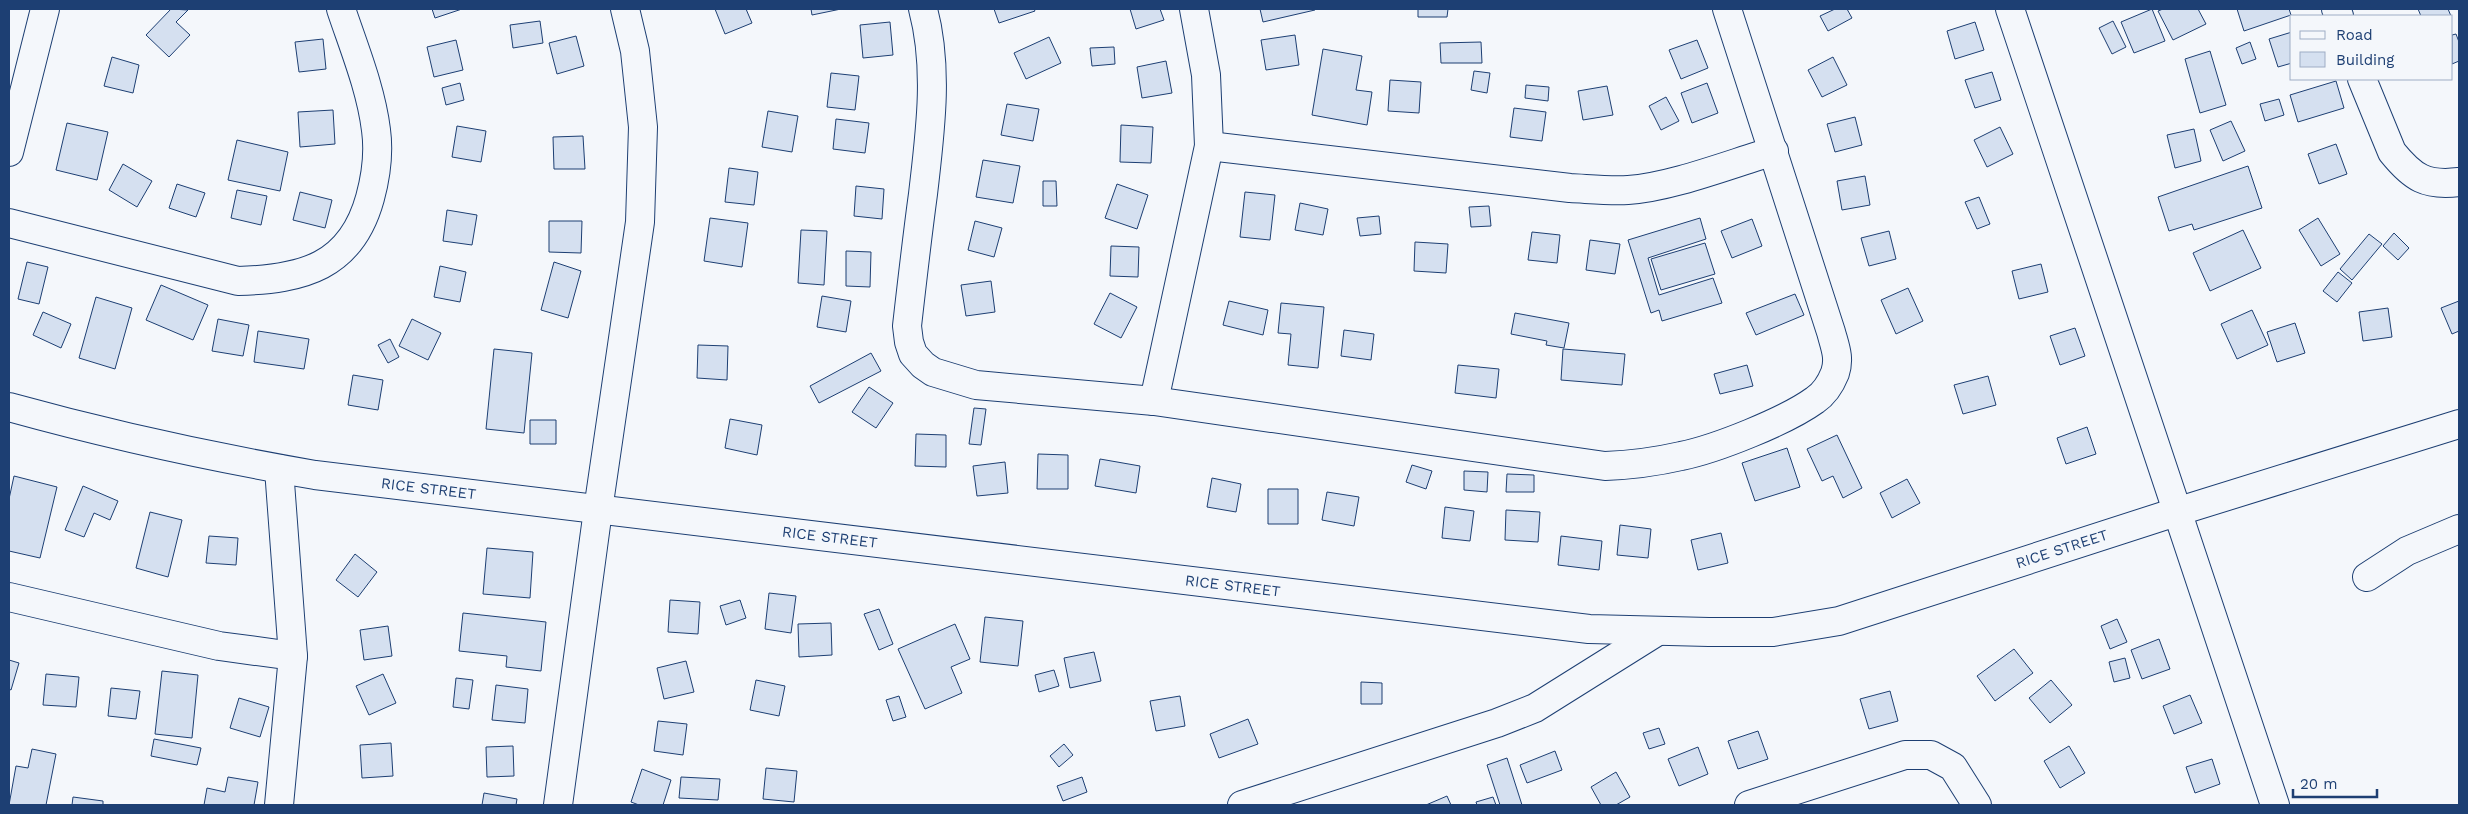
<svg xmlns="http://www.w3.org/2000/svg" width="2468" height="814" font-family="'Work Sans',sans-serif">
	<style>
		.building { fill: #d5e0f0; stroke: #1d3f73 }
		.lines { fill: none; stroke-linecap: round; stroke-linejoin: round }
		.minor-casing { stroke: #1d3f73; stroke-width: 30 }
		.minor { stroke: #f4f7fb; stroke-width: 28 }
		.labels { text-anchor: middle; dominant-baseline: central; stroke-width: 4; stroke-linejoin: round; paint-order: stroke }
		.street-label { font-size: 15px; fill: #1d3f73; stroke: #f4f7fb }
	</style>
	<rect width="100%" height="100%" fill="#f4f7fb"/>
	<!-- building -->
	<path class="building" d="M171 9 188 10 176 22 190 35 169 57 146 35Z
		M432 9H462L435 18Z
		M715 9H746L752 23 725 34Z
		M811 9H841L812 15Z
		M994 9H1034L1035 11 999 23Z
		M1130 9H1160L1164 20 1136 29Z
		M1260 9H1314L1315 10 1263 22Z
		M1418 9H1448L1447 17H1418Z
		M1835 9H1847L1852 18 1828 31 1820 16Z
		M2152 9 2165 41 2134 53 2121 22Z
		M2163 9H2198L2206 24 2173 40 2158 11Z
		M2237 9H2289L2291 15 2244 31Z
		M2418 9H2448L2451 16H2421Z
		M540 21 543 43 513 48 510 25Z
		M2113 21 2126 47 2112 54 2099 28Z
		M890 22 893 55 863 58 860 25Z
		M1975 22 1984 50 1955 59 1947 31Z
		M2292 32V63L2278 67 2269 39Z
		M2456 34 2459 42V61L2452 64V35Z
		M1295 35 1299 65 1266 70 1261 40Z
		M576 36 584 66 557 74 549 43Z
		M1049 37 1061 63 1026 79 1014 53Z
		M323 39 326 69 299 72 295 42Z
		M456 40 463 70 434 77 427 47Z
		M1697 40 1708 68 1681 79 1669 50Z
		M1481 42 1482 63H1441L1440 43Z
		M2250 42 2256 59 2242 64 2236 48Z
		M1114 47 1115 64 1092 66 1090 48Z
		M1323 49 1362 56 1356 90 1372 92 1367 125 1312 115Z
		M2210 51 2226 105 2200 113 2185 59Z
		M112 57 139 65 133 93 104 86Z
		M1833 57 1847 85 1822 97 1808 70Z
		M1166 61 1172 93 1142 98 1137 67Z
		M1474 71 1490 73 1487 93 1471 90Z
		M1992 72 2001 100 1975 108 1965 80Z
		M831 73 859 76 855 110 827 107Z
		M1390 80 1421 82 1419 113 1388 111Z
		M2336 81 2344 108 2298 122 2290 95Z
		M460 83 464 100 446 105 442 88Z
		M1707 83 1718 113 1692 123 1681 93Z
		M1526 85 1549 87 1548 101 1525 98Z
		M1607 86 1613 115 1583 120 1578 91Z
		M1666 97 1679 121 1661 130 1649 106Z
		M2279 99 2284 115 2265 121 2260 104Z
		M1007 104 1039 109 1033 141 1001 135Z
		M1514 108 1546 112 1542 141 1510 137Z
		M333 110 335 144 300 147 298 112Z
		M768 111 798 116 792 152 762 147Z
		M1855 117 1862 145 1835 152 1827 124Z
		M836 119 869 123 865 153 833 149Z
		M2231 121 2245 151 2223 161 2210 130Z
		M67 123 108 132 97 180 56 170Z
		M1121 125 1153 127 1151 163 1120 162Z
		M457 126 486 131 481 162 452 157Z
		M2000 127 2013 154 1987 167 1974 140Z
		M2194 129 2201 161 2175 168 2167 135Z
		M583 136 585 169H554L553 137Z
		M237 140 288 152 280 191 228 180Z
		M2336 144 2347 174 2319 184 2308 154Z
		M983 160 1020 166 1013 203 976 197Z
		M123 164 152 181 137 207 109 190Z
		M2248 166 2262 208 2194 230 2192 224 2169 231 2158 197Z
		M729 168 758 172 754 205 725 202Z
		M1865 176 1870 205 1842 210 1837 181Z
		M1043 181H1056L1057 206H1043Z
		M177 184 205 193 196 217 169 208Z
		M1117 184 1148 195 1137 229 1105 218Z
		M856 186 884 189 882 219 854 216Z
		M237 190 267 196 261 225 231 218Z
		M300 192 332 200 325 228 293 220Z
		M1245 192 1275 195 1270 240 1240 237Z
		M1979 197 1990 224 1977 229 1965 202Z
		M1300 203 1328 209 1323 235 1295 230Z
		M1489 206 1491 226 1471 227 1469 207Z
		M447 210 477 215 472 245 443 241Z
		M1379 216 1381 234 1360 236 1357 218Z
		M710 218 748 223 742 267 704 261Z
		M1700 218 1706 239 1648 258 1659 295 1713 278 1722 303 1662 321 1659 310 1651 313 1628 240Z
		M2318 218 2340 254 2321 266 2299 230Z
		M1752 219 1762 246 1732 258 1721 231Z
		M549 221H582L581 253 549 252Z
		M975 221 1002 228 994 257 968 250Z
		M801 230 827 231 824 285 798 283Z
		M2243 230 2261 268 2210 291 2193 253Z
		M1889 231 1896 259 1869 266 1861 238Z
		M1532 232 1560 235 1557 263 1528 260Z
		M2394 233 2409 248 2398 260 2383 246Z
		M2369 234 2382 244 2352 280 2340 269Z
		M1590 240 1620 244 1615 274 1586 270Z
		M1415 242 1448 244 1446 273 1414 271Z
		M1705 243 1715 274 1661 290 1651 259Z
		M1111 246 1139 247 1138 277 1110 276Z
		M846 251 871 252 870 287 846 286Z
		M27 262 48 267 39 304 18 299Z
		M554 262 581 271 568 318 541 310Z
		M2041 264 2048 292 2019 299 2012 271Z
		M440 266 466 272 460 302 434 297Z
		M2338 272 2352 283 2337 302 2323 291Z
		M991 281 995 312 966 316 961 285Z
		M161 285 208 305 193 340 146 320Z
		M1908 288 1923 321 1896 334 1881 300Z
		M1110 293 1137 307 1121 338 1094 324Z
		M1795 294 1804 315 1756 335 1746 313Z
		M822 296 851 301 846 332 817 327Z
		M96 297 132 308 115 369 79 358Z
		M1229 301 1268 310 1263 335 1223 325Z
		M2459 301V331L2452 334 2441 308Z
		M1281 303 1324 307 1318 368 1288 365 1291 334 1278 333Z
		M2388 308 2392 337 2363 341 2359 312Z
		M2252 310 2268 345 2237 359 2221 324Z
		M43 312 71 324 61 348 33 335Z
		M1515 313 1569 323 1564 348 1546 345 1547 341 1511 334Z
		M218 319 249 325 243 356 212 351Z
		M412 319 441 333 428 360 399 346Z
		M2295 323 2305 353 2277 362 2267 332Z
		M2075 328 2085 356 2060 365 2050 336Z
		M1344 330 1374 334 1371 360 1341 356Z
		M258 331 309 339 304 369 254 362Z
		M390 339 399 357 388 363 378 345Z
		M698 345 728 346 727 380 697 378Z
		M494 349 532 353 524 433 486 429Z
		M1563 349 1625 354 1622 385 1561 380Z
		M871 353 881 371 819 403 810 386Z
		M1458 365 1499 369 1496 398 1455 393Z
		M1747 365 1753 386 1720 394 1714 374Z
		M353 375 383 380 378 410 348 405Z
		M1988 376 1996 405 1963 414 1954 385Z
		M869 387 893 403 876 428 852 412Z
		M974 408 986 409 981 445 969 444Z
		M730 419 762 425 757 455 725 448Z
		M530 420H556V444H530Z
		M2087 427 2096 454 2066 464 2057 438Z
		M916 434 946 435V467L915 466Z
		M1837 435 1862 488 1843 498 1833 476 1822 481 1807 449Z
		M1787 448 1800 487 1755 501 1742 463Z
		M1038 454 1068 455V489H1037Z
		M1100 459 1140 466 1136 493 1095 486Z
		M1005 462 1008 493 977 496 973 466Z
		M1412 465 1432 471 1426 489 1406 482Z
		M1464 471 1488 472 1487 492 1464 490Z
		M1507 474 1534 475V492H1506Z
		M14 476 57 487 40 558 9 551V499Z
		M1212 478 1241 484 1236 512 1207 507Z
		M1907 479 1920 503 1892 518 1880 493Z
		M83 486 118 501 110 520 94 513 84 537 65 530Z
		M1268 489H1298V524H1268Z
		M1327 492 1359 497 1354 526 1322 520Z
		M1445 507 1474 511 1470 541 1442 538Z
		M1506 510 1540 512 1538 542 1505 540Z
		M150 512 182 520 168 577 136 568Z
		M1620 525 1651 529 1648 558 1617 555Z
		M1721 533 1728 563 1698 570 1691 540Z
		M209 536 238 538 236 565 206 563Z
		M1561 536 1602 541 1599 570 1558 565Z
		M487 548 533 552 530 598 483 594Z
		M355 554 377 572 358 597 336 580Z
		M769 593 796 596 791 633 765 629Z
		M670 600 700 602 698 634 668 632Z
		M740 600 746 618 726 625 720 606Z
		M879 609 893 644 879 650 864 614Z
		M463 613 546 622 541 671 506 667 507 656 459 651Z
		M985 617 1023 621 1018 666 980 662Z
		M2117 619 2127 642 2110 649 2101 626Z
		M831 623 832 655 799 657 798 624Z
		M955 624 970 659 951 667 962 693 925 709 898 649Z
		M388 626 392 656 364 660 360 630Z
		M2159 639 2170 669 2142 679 2131 650Z
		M2014 649 2033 673 1995 701 1977 676Z
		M1094 652 1101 681 1070 688 1064 658Z
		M2125 658 2130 678 2114 682 2109 662Z
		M9 660 19 663 11 690 9 689Z
		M686 661 694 692 664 699 657 668Z
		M1054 670 1059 686 1039 692 1035 675Z
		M162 671 198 675 192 738 155 734Z
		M46 674 79 677 76 707 43 705Z
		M383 674 396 703 369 715 356 686Z
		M456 678 473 680 469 709 453 707Z
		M756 680 785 686 779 716 750 710Z
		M2051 680 2072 705 2050 723 2029 698Z
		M1361 682 1382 683V704H1361Z
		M496 685 528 689 525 723 492 720Z
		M111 688 140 691 136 719 108 716Z
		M1890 691 1898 721 1869 729 1860 699Z
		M2190 695 2202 723 2174 734 2163 706Z
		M899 696 906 717 893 721 886 700Z
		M1180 696 1185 726 1156 731 1150 701Z
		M239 698 269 707 260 737 230 728Z
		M1248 719 1258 744 1219 758 1210 734Z
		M658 721 687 724 683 755 654 751Z
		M1659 728 1665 744 1649 749 1643 733Z
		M1758 731 1768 759 1738 769 1728 741Z
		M154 739 201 748 197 765 151 756Z
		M391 743 393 776 362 778 360 745Z
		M1064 744 1073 755 1059 767 1050 756Z
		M513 746 514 776 487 777 486 747Z
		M2069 746 2085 773 2060 788 2044 761Z
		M1698 747 1708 774 1679 786 1668 759Z
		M32 749 56 754 46 805H9L16 766 28 768Z
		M1555 751 1562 770 1527 783 1520 765Z
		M1507 758 1522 805H1500L1487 765Z
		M2212 759 2220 784 2195 793 2186 767Z
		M766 768 797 771 794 802 763 799Z
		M642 769 671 780 663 805H639L631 802Z
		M1616 772 1630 797 1616 805H1601L1591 787Z
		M228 777 258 782 254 805H204L207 788 225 792Z
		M681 777 720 779 718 800 679 798Z
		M1082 777 1087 792 1063 801 1057 786Z
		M484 793 517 799 516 805H482Z
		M1447 796 1451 805H1426Z
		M73 797 103 801V805H72Z
		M1493 797 1496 805H1477L1476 802Z"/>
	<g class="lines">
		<defs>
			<g id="minor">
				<path d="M923 9C939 69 930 133 923 194 917 238 912 282 907 326L909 342 913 354 923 365 933 372 976 385 1154 401 1605 466C1631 465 1655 462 1681 456 1716 449 1786 421 1815 400 1824 394 1831 383 1835 373 1840 358 1835 347 1831 332L1727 9"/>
				<path d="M2010 9 2275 805"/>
				<path d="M2336 9 2339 16"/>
				<path d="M2362 79 2392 152C2413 178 2426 186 2459 182"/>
				<path d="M1209 146 1570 188C1590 189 1609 191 1628 190 1672 187 1730 164 1774 151"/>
				<path d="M9 152 45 9"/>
				<path d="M9 223 238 281C303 279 351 267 370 198 376 176 379 152 376 130 371 89 354 48 341 9"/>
				<path d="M1154 401 1209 146 1206 75 1194 9"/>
				<path id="s1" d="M9 407C110 435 211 457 315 475L1589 629 1709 632H1773L1839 621 2176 512 2459 424"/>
				<path d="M279 469 293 656 279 805"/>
				<path d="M2367 577 2407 551 2459 529"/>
				<path d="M9 597 219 646 293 656"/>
				<path d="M558 805 598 510 640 222 643 127 635 51 625 9"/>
				<path d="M1242 805 1497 723 1535 708 1658 631"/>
				<path d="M1749 805 1905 755H1931L1953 767 1977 805"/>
			</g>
		</defs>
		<!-- minor casing -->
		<use href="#minor" class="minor-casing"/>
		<!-- minor -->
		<use href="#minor" class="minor"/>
	</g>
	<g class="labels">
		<!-- street labels -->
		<g class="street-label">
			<text stroke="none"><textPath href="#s1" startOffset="428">RICE STREET</textPath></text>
			<text stroke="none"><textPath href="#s1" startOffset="832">RICE STREET</textPath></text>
			<text stroke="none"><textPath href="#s1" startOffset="2082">RICE STREET</textPath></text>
			<text stroke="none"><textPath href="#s1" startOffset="1238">RICE STREET</textPath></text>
		</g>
	</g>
	<!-- border -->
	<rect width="2468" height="814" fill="none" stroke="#1d3f73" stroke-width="20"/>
	<!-- legend -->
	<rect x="2290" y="15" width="162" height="65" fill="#f4f7fb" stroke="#9eadc5"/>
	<rect x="2300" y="31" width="25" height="8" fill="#f4f7fb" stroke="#9eadc5"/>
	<text x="2336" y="40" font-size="15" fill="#1d3f73">Road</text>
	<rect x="2300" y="52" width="25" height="15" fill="#d5e0f0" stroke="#9eadc5"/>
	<text x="2336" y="65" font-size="15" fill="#1d3f73">Building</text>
	<!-- scale -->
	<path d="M2293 789v8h84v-8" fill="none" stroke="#1d3f73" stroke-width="2.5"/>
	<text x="2300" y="789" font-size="15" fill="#1d3f73" stroke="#f4f7fb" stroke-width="4" paint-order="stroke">20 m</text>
</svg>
